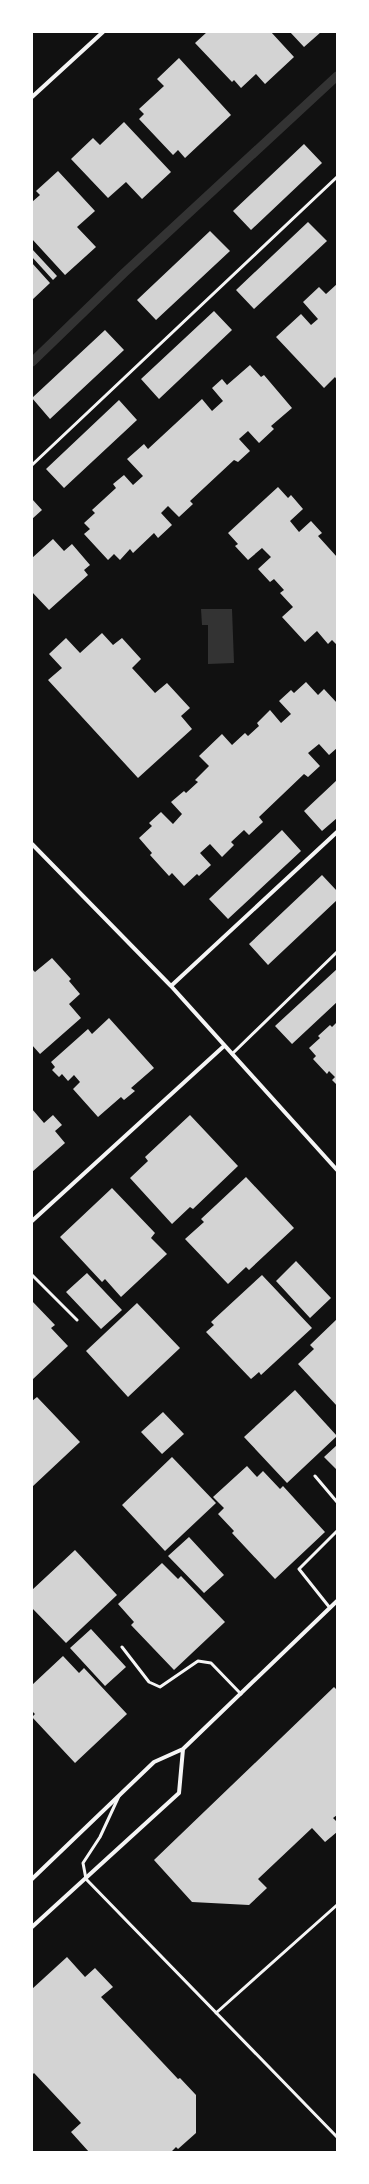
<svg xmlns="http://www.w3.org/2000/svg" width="369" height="2184" font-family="Raleway,sans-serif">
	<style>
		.water { fill: #333 }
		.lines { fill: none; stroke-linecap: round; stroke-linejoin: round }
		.stream { stroke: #333; stroke-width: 9 }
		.building { fill: #d3d3d3 }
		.service { stroke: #f5f5f5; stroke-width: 3 }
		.minor { stroke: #f5f5f5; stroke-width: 4 }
	</style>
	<rect width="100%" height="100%" fill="#111"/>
	<!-- water -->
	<path class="water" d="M201 609H232L234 663 208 664V625H202Z"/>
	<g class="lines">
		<!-- stream -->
		<path class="stream" d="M32 362 124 273 337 76"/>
	</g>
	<!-- building -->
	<path class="building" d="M207 32H271L294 57 265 84 256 74 241 88 234 80 232 82 195 43Z
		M290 32H321L304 47Z
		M179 58 231 115 185 158 178 150 173 155 139 119 144 114 139 109 164 86 157 79Z
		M124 122 171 172 142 199 126 182 108 198 71 159 93 138 100 145Z
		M304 144 322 163 251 230 233 211Z
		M58 171 95 211 77 227 96 247 65 275 32 239V202L40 195 36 191Z
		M308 222 327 241 254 309 236 290Z
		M210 231 230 251 156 320 137 300Z
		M32 249 57 276 53 280 32 257Z
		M32 263 50 283 32 300Z
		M337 284V380L335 377 324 388 276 337 301 314 311 325 318 319 303 302 319 287 326 294Z
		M214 311 232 330 159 399 141 379Z
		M105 330 124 350 50 419 32 398Z
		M250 365 261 377 264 375 292 408 271 426 274 429 259 443 248 431 239 439 250 451 238 462 234 460 190 501 193 504 179 517 168 506 161 513 172 525 158 538 154 533 133 553 130 549 120 560 114 554 108 560 84 534 90 529 84 523 95 513 92 510 116 488 113 484 124 475 133 485 143 476 127 459 144 444 148 449 202 399 212 411 223 401 212 388 222 379 227 385Z
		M119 400 137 420 64 488 46 469Z
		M278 487 288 498 291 495 303 509 290 521 299 532 311 521 322 533 318 536 337 557V645L332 640 328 644 317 631 305 642 282 617 293 607 280 593 284 590 274 579 270 582 258 569 271 557 262 548 248 560 235 546 238 544 228 533Z
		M32 499 42 510 32 519Z
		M53 539 64 551 72 544 90 565 84 570 88 575 49 610 32 592V558Z
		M102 633 113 645 122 638 141 659 132 668 155 693 167 683 190 708 181 716 192 729 138 778 48 680 62 668 49 654 66 638 80 653Z
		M306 682 318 695 324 689 337 703V748L329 755 319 744 308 753 320 766 308 777 304 774 259 817 263 822 249 835 244 830 231 842 234 845 222 857 210 844 200 853 211 865 199 876 197 874 184 886 172 873 169 876 150 855 152 853 139 838 152 826 149 823 161 812 173 824 182 814 171 802 184 791 186 793 198 782 195 780 209 766 199 756 222 734 232 745 245 733 248 736 259 726 257 723 270 710 281 723 291 714 279 701 291 690 294 693Z
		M337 780V818L322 831 304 811Z
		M282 830 301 851 228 919 209 899Z
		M322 875 337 891V900L268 965 249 944Z
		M52 958 71 979 69 981 80 994 69 1004 81 1018 40 1054 32 1045V969L35 972Z
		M337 969V1002L292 1044 275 1026Z
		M109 1018 154 1068 131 1088 135 1091 124 1100 121 1097 98 1117 73 1089 80 1082 74 1075 68 1081 62 1074 59 1077 52 1070 55 1067 51 1062 88 1029 92 1034Z
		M337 1022V1083L336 1084 332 1080 335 1077 329 1071 327 1074 313 1059 316 1056 309 1048 320 1038 318 1036 330 1025 332 1027Z
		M32 1109 44 1123 53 1115 62 1125 55 1131 65 1143 32 1172Z
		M190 1115 238 1166 193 1209 190 1207 172 1224 130 1178 148 1161 145 1157Z
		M246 1177 294 1228 249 1270 246 1267 228 1284 185 1239 204 1222 201 1219Z
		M112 1188 155 1233 151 1238 167 1254 121 1297 105 1279 102 1282 60 1237Z
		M296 1261 331 1298 310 1318 276 1281Z
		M87 1273 122 1310 101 1329 66 1292Z
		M262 1275 312 1328 261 1375 259 1372 251 1379 206 1332 214 1325 211 1322Z
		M32 1301 55 1325 51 1328 68 1346 32 1380Z
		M137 1303 180 1348 128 1397 86 1351Z
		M337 1319V1406L298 1364 314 1349 310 1345Z
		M295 1390 337 1436 287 1483 244 1437Z
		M37 1397 80 1442 32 1487V1401Z
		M163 1412 184 1434 162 1454 141 1432Z
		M337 1445V1470L324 1457Z
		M172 1457 216 1503 165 1551 122 1505Z
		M247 1466 257 1477 263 1471 280 1489 283 1486 325 1532 275 1579 232 1533 234 1531 218 1514 224 1508 213 1497Z
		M189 1537 224 1575 204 1593 168 1556Z
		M75 1550 117 1595 66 1643 32 1608V1590Z
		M162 1563 178 1579 181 1576 225 1622 174 1670 131 1625 134 1622 118 1604Z
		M91 1629 126 1667 105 1686 70 1648Z
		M63 1656 79 1673 84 1668 127 1714 75 1763 32 1717 35 1714 32 1711V1685Z
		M334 1687 337 1690V1815L333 1818 337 1822V1832L325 1842 312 1828 258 1879 267 1888 249 1905 192 1902 154 1860Z
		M67 1957 85 1977 95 1968 113 1987 101 1997 178 2079 180 2078 196 2095V2133L178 2149 176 2147 171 2152H89L71 2132 81 2123 34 2073 32 2075V1989Z"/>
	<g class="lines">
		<!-- service -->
		<path class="service" d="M32 465 337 177
			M232 1054 337 952
			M32 1275 77 1320
			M315 1476 337 1502
			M330 1608 299 1569 337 1531
			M122 1647 149 1682 160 1687 198 1661 211 1663 241 1694
			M119 1796 100 1837 83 1863 86 1879 337 2137
			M216 2013 337 1905"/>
		<!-- minor -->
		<path class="minor" d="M32 97 103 32
			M32 844 171 986 337 1170
			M171 986 337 832
			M32 1221 224 1046
			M32 1879 154 1762 183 1749 337 1601
			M32 1927 179 1793 183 1749"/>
	</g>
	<!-- border -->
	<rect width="369" height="2184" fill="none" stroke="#ffffff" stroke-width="66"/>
</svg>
